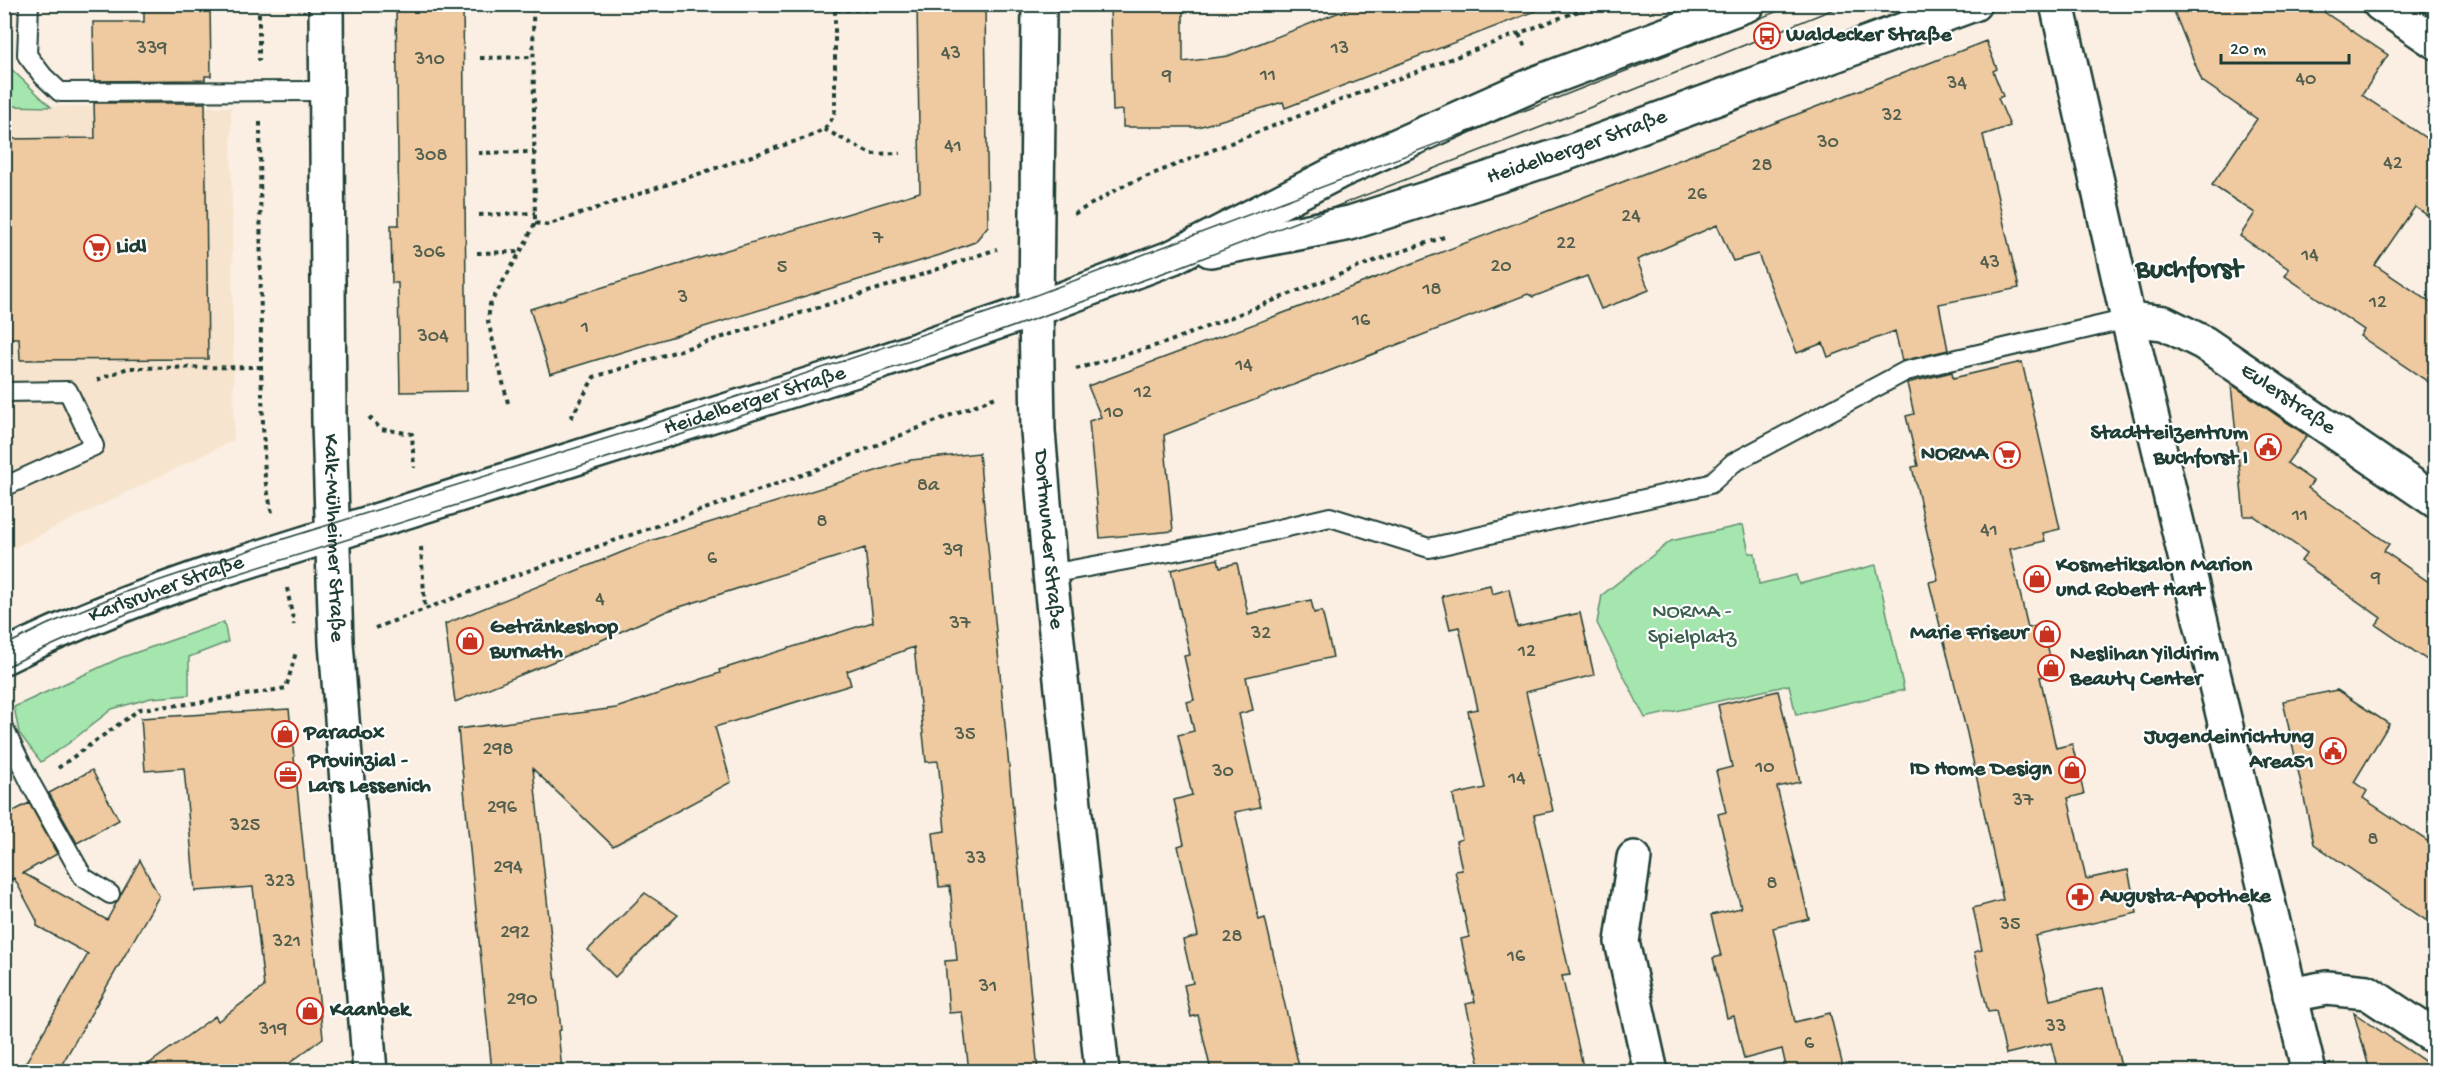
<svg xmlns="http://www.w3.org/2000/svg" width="2440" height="1076" font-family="'Gochi Hand',sans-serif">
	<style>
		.built { fill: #f7e4ce }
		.green { fill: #a5e5ae; stroke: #629171; stroke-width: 1.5 }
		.building { fill: #efc99f; stroke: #1f3d34; stroke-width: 1.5 }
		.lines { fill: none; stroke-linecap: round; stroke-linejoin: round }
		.lane-casing { stroke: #1f3d34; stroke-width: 22 }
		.street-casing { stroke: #1f3d34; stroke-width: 38 }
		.secondary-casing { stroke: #1f3d34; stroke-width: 38 }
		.path { stroke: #1f3d34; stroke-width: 4; stroke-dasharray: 4.5 4.5; stroke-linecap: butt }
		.lane { stroke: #fff; stroke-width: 18 }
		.street { stroke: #fff; stroke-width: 33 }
		.secondary { stroke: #fff; stroke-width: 33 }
		.tram { stroke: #1f3d34; stroke-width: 1.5 }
		.labels { text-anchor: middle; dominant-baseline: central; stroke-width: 4.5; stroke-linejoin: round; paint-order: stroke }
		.number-label { font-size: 20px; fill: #53604f }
		.poi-label { font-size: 22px; font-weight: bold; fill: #1f3d34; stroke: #fff; text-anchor: start }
		.street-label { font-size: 22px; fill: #1f3d34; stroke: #fff }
		.park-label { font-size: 22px; fill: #3a5f4c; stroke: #fff }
		.district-label { font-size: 28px; font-weight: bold; fill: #1f3d34; stroke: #fff }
	</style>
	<rect width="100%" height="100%" fill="#faefe2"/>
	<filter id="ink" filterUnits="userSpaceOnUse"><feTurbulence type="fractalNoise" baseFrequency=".0167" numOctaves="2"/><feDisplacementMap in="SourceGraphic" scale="12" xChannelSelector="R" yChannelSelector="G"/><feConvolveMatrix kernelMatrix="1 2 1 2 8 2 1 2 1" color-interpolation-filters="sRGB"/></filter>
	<g filter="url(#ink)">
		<!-- built -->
		<path class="built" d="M5 106 231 107 234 440 5 552Z"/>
		<!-- green -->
		<path class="green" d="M4 63H5L51 107 5 106Z
			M1743 525 1749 553H1755L1759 584 1796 575 1799 584 1876 565 1904 690 1796 715 1789 685 1645 718 1597 623 1602 595 1671 541Z
			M224 622 228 642 189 657V695L151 698 112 709 69 743 41 762 19 733 14 707 120 658Z"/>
		<!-- building -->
		<path class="building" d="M144 4H210L211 76H205V80L94 81 93 22H144Z
			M396 4H463L467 391 400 392 398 283H392L391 225H399Z
			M917 4H985L988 226 975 242 940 255 550 374 530 309 920 192Z
			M1110 4H1183V62L1228 56 1360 4H1545L1546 7 1285 108 1283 102 1198 127H1123V110L1113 111Z
			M2171 4H2312L2388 55 2362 95 2436 145V221L2415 207 2375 265 2436 306V387L2360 336 2364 330 2285 276 2289 269 2240 236 2255 213 2212 185 2257 119 2202 81Z
			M1986 41 1997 69 1993 71 2003 96 1998 98 2010 126 1983 135 2019 288 1939 304 1948 350 1902 361 1895 331 1828 357 1823 343 1797 353 1758 254 1733 261 1717 225 1637 260 1649 290 1625 300 1601 309 1587 276 1533 297 1528 294 1164 435 1173 531 1100 538 1089 421 1101 417 1088 386 1313 302Z
			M94 103H205L208 359 20 360 19 338H4V139L95 138Z
			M2022 362 2060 529 2043 533 2045 541 2010 549 2028 628 2042 625 2054 673 2040 677 2056 748 2072 744 2084 794 2068 798 2086 879 2128 870 2137 913 2035 936 2050 1000 2103 988 2122 1071H2058L2051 1043 2006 1054 1996 1011 1988 1012 1974 952 1982 950 1973 908 2003 900 1967 733 1929 582 1938 580 1912 467 1918 466 1906 416 1914 414 1907 383 1952 372 1953 378Z
			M2231 384 2307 436 2287 463 2313 481 2308 488 2389 544 2384 551 2436 587V666L2376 625 2381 618 2301 561 2307 553 2254 516H2244Z
			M979 453 1038 1071H969L962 1012 949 1013 945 961 957 960 950 886 939 887 933 833 945 831 942 798 938 761 926 762 914 647 847 671 851 685 715 727 731 782 613 846 533 769 561 1030 558 1031 562 1071H492L458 729 616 708 720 673 719 670 873 622 865 548 667 611 557 660 455 702 445 624 647 542 911 460Z
			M1218 559 1220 567 1237 563 1248 614 1311 600 1314 613 1322 611 1333 657 1246 677 1253 710 1239 714 1260 807 1235 812 1259 920 1265 918 1300 1071H1211L1198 1015 1191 1017 1184 985 1193 983 1183 940 1198 936 1178 846 1184 844 1174 800 1192 795 1178 735 1194 731 1187 702 1194 700 1184 656 1190 655 1171 570Z
			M1490 585 1492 594 1509 589 1517 627 1580 613 1594 675 1526 692 1553 811 1534 815 1570 975 1562 976 1584 1071H1481L1466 1004 1475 1002 1461 939 1469 937 1455 871 1462 870 1456 841 1462 839 1453 795 1485 788 1468 711 1478 709 1459 627 1450 629 1442 596Z
			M2337 690 2389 724 2354 782 2367 791 2363 798 2436 847V927L2314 844 2283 701Z
			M1778 691 1800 782 1777 787 1809 919 1773 928 1795 1022 1830 1013 1844 1071H1787L1782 1049 1744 1059 1734 1016 1727 1018 1713 958 1721 956 1711 915 1741 908 1718 814 1726 812 1716 771 1732 767 1718 705Z
			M289 709 323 1038 279 1071H139L215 1016 218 1021 264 987 253 887 195 891 184 768 145 771 141 718Z
			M92 770 119 820 77 843 49 793Z
			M29 803 57 854 23 873 107 920 140 860 159 896 58 1071H21L88 954 37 926V921L14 878 4 883V816Z
			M645 893 678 915 615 977 588 950Z
			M2354 1013 2436 1069V1071H2370Z"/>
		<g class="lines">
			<defs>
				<path id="lane" d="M29 4 27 55 43 76 60 92 326 91
					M4 392 68 391 94 446 4 487
					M1050 574 1224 542 1330 517 1429 548 1710 484 1733 463 1906 371 2128 319
					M4 729 32 786 83 877 110 894"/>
				<g id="street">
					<path id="s1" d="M326 4 329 422 336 643 370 1072"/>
					<path id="s2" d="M1039 4 1036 309 1038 431 1050 574 1102 1072"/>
					<path d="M2380 4 2436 42"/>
					<path id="s3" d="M2128 319 2164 323 2204 343 2436 501"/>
					<path d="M1634 858 1622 942 1651 1072"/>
					<path d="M2290 995 2327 988 2367 992 2436 1038"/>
				</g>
				<g id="secondary">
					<path d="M2057 4 2128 319 2309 1072"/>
					<path id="s4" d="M1210 250 1350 223 1466 186 1567 153 1974 4"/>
					<path id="s5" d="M4 657C76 621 150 594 226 568L881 362 1036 309 1173 257 1338 172 1539 82 1748 4"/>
				</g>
			</defs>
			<!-- lane casing -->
			<use href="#lane" class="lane-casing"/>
			<!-- street casing -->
			<use href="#street" class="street-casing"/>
			<!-- secondary casing -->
			<use href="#secondary" class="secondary-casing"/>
			<!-- path -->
			<path class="path" d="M259 4V61
				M836 10H889
				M1519 34 1525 47
				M480 58 534 57
				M260 122 261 367 265 479 272 513
				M824 129 871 154 900 153
				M478 153 534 152
				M1074 214 1125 185 1296 117 1597 4
				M479 215 535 213
				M535 223 547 225 814 135C826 128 831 124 835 110V4
				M477 253 520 252
				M1076 369 1168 342 1374 261 1444 237
				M97 380 128 368 261 367
				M508 403 488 321 490 304 526 242 535 223 533 4
				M369 417 381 429 412 434 414 468
				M571 418 594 377 897 283 997 249
				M421 547 425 609
				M287 588 294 625
				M375 628 502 580 805 474 998 396
				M58 768 140 709 197 703 286 688 296 652"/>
			<!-- lane -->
			<use href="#lane" class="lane"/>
			<!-- street -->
			<use href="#street" class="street"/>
			<!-- secondary -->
			<use href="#secondary" class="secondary"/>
			<!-- tram -->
			<path class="tram" d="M4 646 46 625 125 592 277 541 691 412 1007 306 1547 102 1796 4
				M4 668C78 631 151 604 228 577L934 355 1177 268 1554 122 1846 4"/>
		</g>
	</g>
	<!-- icons -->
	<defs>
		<symbol id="bus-ring" viewBox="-11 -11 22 22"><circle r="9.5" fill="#fff" stroke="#c8321e" stroke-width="1.5"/><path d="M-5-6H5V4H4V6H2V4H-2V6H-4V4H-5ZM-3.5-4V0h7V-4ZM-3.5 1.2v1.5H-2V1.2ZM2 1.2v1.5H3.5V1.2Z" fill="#c8321e"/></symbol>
		<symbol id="supermarket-ring" viewBox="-11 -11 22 22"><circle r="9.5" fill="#fff" stroke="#c8321e" stroke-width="1.5"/><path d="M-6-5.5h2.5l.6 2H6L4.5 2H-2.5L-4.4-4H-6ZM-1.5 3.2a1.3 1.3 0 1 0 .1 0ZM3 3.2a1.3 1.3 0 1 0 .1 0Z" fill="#c8321e"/></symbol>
		<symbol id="civic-ring" viewBox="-11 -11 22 22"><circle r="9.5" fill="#fff" stroke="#c8321e" stroke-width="1.5"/><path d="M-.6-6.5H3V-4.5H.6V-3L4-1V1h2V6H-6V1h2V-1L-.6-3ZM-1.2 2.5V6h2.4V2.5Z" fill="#c8321e"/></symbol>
		<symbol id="shop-ring" viewBox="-11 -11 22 22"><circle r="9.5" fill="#fff" stroke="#c8321e" stroke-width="1.5"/><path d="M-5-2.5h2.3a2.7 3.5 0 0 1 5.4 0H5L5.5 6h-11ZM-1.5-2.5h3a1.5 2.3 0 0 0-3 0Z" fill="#c8321e"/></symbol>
		<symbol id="office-ring" viewBox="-11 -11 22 22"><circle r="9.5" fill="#fff" stroke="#c8321e" stroke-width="1.5"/><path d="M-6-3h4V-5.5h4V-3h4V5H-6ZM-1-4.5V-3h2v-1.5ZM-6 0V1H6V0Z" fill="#c8321e"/></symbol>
		<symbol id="pharmacy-ring" viewBox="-11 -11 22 22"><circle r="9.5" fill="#fff" stroke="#c8321e" stroke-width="1.5"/><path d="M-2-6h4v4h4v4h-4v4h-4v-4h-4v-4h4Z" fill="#c8321e"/></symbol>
	</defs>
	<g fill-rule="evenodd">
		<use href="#bus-ring" x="1752" y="21" width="30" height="30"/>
		<use href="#supermarket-ring" x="82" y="233" width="30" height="30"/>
		<use href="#civic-ring" x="2253" y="432" width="30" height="30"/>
		<use href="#supermarket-ring" x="1992" y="440" width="30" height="30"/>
		<use href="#shop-ring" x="2022" y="564" width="30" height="30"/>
		<use href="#shop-ring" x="2032" y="619" width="30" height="30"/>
		<use href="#shop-ring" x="455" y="626" width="30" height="30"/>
		<use href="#shop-ring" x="2036" y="653" width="30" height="30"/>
		<use href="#shop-ring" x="270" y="719" width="30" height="30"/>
		<use href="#civic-ring" x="2318" y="736" width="30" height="30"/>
		<use href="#shop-ring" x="2057" y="755" width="30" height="30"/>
		<use href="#office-ring" x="273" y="760" width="30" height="30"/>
		<use href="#pharmacy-ring" x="2065" y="882" width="30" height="30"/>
		<use href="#shop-ring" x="295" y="996" width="30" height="30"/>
	</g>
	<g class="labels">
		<!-- number labels -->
		<g class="number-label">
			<text x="152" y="49">339</text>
			<text x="1340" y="49">13</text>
			<text x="951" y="54">43</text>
			<text x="430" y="60">310</text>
			<text x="1268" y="76">11</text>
			<text x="1167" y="77">9</text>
			<text x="2306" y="80">40</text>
			<text x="1957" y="84">34</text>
			<text x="1892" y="116">32</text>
			<text x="1828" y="143">30</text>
			<text x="953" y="147">41</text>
			<text x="431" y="156">308</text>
			<text x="2393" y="164">42</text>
			<text x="1762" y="166">28</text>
			<text x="1697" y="195">26</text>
			<text x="1631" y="217">24</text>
			<text x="878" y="239">7</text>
			<text x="1566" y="244">22</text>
			<text x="429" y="253">306</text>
			<text x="2310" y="256">14</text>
			<text x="1990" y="263">43</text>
			<text x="1501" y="267">20</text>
			<text x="782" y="268">5</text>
			<text x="1432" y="290">18</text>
			<text x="683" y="298">3</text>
			<text x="2378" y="303">12</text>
			<text x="1361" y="321">16</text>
			<text x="585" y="328">1</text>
			<text x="433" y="337">304</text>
			<text x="1244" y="366">14</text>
			<text x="1143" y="393">12</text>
			<text x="1114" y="413">10</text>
			<text x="928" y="486">8a</text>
			<text x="2300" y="516">11</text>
			<text x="822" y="522">8</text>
			<text x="1989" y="531">41</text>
			<text x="953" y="551">39</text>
			<text x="712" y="559">6</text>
			<text x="2376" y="579">9</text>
			<text x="600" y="600">4</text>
			<text x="960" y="624">37</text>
			<text x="1261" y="634">32</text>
			<text x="1527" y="652">12</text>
			<text x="965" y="735">35</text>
			<text x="498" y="750">298</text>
			<text x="1765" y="768">10</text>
			<text x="1223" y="772">30</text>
			<text x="1517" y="779">14</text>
			<text x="2023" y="801">37</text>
			<text x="502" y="808">296</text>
			<text x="245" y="826">325</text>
			<text x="2373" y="840">8</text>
			<text x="976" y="859">33</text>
			<text x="508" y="868">294</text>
			<text x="280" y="882">323</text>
			<text x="1772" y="884">8</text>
			<text x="2010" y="925">35</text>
			<text x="515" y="933">292</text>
			<text x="1232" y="937">28</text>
			<text x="287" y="942">321</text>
			<text x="1516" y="957">16</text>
			<text x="988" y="987">31</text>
			<text x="522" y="1000">290</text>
			<text x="2056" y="1027">33</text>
			<text x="273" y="1030">319</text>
			<text x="1809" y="1044">6</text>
		</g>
		<!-- poi labels -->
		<g class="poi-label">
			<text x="1786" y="36">Waldecker Straße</text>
			<text x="116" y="248">Lidl</text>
			<text x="2248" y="434" text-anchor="end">Stadtteilzentrum<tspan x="2248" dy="25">Buchforst I</tspan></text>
			<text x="1988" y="455" text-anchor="end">NORMA</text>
			<text x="2056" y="566">Kosmetiksalon Marion<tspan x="2056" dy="25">und Robert Hart</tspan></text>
			<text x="490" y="628">Getränkeshop<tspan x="490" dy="25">Burnath</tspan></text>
			<text x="2028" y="634" text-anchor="end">Marie Friseur</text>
			<text x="2070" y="655">Neslihan Yildirim<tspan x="2070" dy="25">Beauty Center</tspan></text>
			<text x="304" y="734">Paradox</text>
			<text x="2314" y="738" text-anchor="end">Jugendeinrichtung<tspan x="2314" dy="25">Area51</tspan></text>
			<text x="308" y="762">Provinzial -<tspan x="308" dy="25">Lars Lessenich</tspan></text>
			<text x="2052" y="770" text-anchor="end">ID Home Design</text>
			<text x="2100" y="897">Augusta-Apotheke</text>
			<text x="330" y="1011">Kaanbek</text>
		</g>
		<!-- street labels -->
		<g class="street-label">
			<text stroke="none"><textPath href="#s4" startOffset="382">Heidelberger Straße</textPath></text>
			<text stroke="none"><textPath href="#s3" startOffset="182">Eulerstraße</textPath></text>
			<text stroke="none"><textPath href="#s5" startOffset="794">Heidelberger Straße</textPath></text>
			<text stroke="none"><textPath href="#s1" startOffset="534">Kalk-Mülheimer Straße</textPath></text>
			<text stroke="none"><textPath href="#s2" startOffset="536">Dortmunder Straße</textPath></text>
			<text stroke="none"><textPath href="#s5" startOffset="176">Karlsruher Straße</textPath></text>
		</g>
		<!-- park labels -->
		<g class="park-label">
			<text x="1692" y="613">NORMA -<tspan x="1692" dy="25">Spielplatz</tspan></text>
		</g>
		<!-- district labels -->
		<g class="district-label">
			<text x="2189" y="270">Buchforst</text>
		</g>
	</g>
	<!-- margin -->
	<rect width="2440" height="1076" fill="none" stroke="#fff" stroke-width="24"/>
	<rect x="12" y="12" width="2416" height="1052" fill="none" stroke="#1f3d34" stroke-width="2" filter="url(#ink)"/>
	<!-- scale -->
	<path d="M2221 54v9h128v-9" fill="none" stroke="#1f3d34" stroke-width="3"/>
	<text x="2230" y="54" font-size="18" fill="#1f3d34" stroke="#ffffff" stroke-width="4.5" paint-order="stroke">20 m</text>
</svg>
